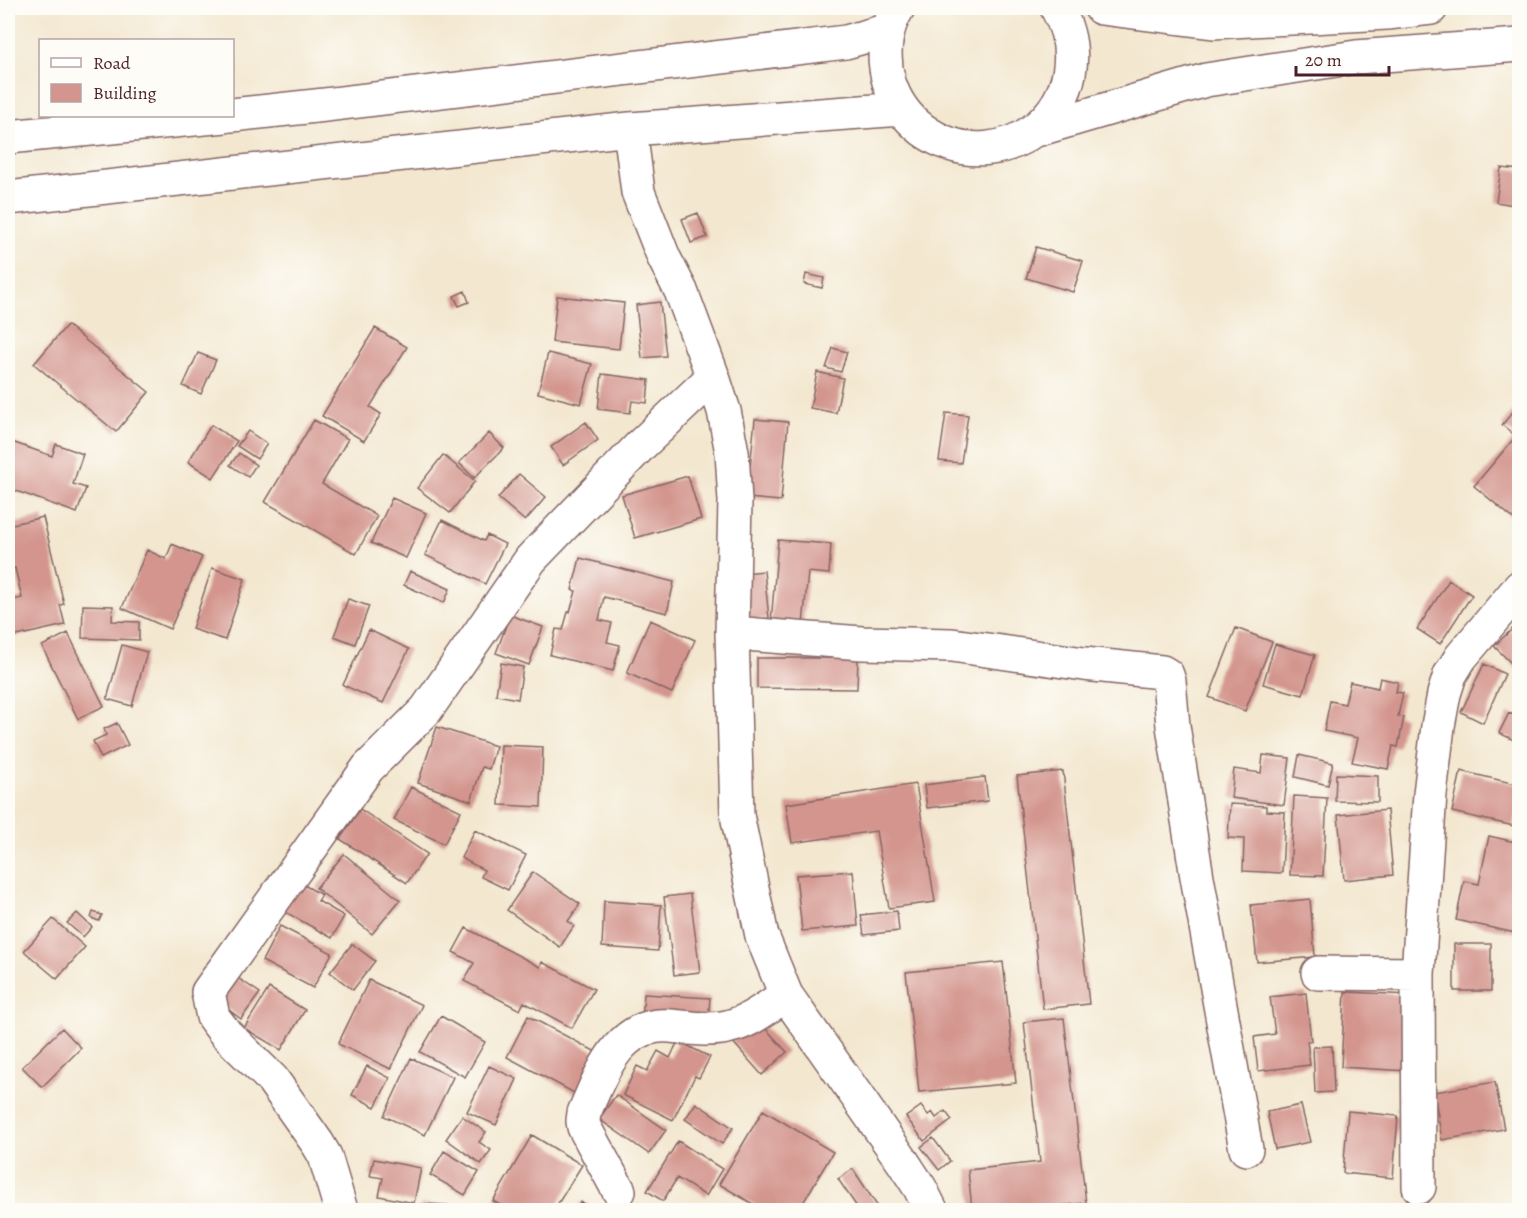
<svg xmlns="http://www.w3.org/2000/svg" width="1527" height="1218" font-family="Alegreya,serif">
	<style>
		.building { fill: #d3958d }
		.lines { fill: none; stroke-linecap: round; stroke-linejoin: round }
		.minor-casing { stroke: #856564; stroke-width: 36 }
		.minor { stroke: #fff; stroke-width: 33 }
	</style>
	<rect width="100%" height="100%" fill="#fdfcf7"/>
	<filter id="ink" filterUnits="userSpaceOnUse"><feTurbulence type="fractalNoise" baseFrequency=".0167" numOctaves="2"/><feDisplacementMap in="SourceGraphic" scale="12" xChannelSelector="R" yChannelSelector="G"/><feConvolveMatrix kernelMatrix="1 2 1 2 8 2 1 2 1" color-interpolation-filters="sRGB"/></filter>
	<filter id="wash" filterUnits="userSpaceOnUse"><feTurbulence type="fractalNoise" baseFrequency=".008" numOctaves="4" result="noise"/><feDisplacementMap in="SourceGraphic" scale="24" xChannelSelector="R" yChannelSelector="G"/><feGaussianBlur stdDeviation="1.35" result="paint"/><feColorMatrix in="noise" values="0 0 0 0 0 0 0 0 0 0 0 0 0 0 0 0 0 1.4 0 .05"/><feComposite in="paint" operator="in"/></filter>
	<g filter="url(#wash)">
		<rect width="100%" height="100%" fill="#f3e7cf"/>
		<g id="blocks">
			<!-- building -->
			<path class="building" d="M1501 168 1520 170V206L1496 202Z
				M698 213 707 237 691 243 682 219Z
				M1036 247 1083 261 1073 292 1026 278Z
				M806 274 824 278 822 288 804 284Z
				M465 291 469 302 459 306 454 296Z
				M557 296 624 303 619 349 552 342Z
				M660 302 666 356 642 358 636 305Z
				M67 325 149 392 116 432 34 364Z
				M375 328 407 347 370 407 381 414 364 441 322 416Z
				M833 348 847 352 841 372 826 368Z
				M198 353 216 360 201 394 183 386Z
				M548 353 592 364 581 404 538 393Z
				M817 372 843 378 836 413 810 408Z
				M602 374 649 380 647 403 632 401 630 413 598 409Z
				M1520 403V515L1515 520 1474 486 1516 436 1502 425Z
				M946 413 968 415 961 463 939 461Z
				M755 419 788 422 781 501 747 498Z
				M314 420 348 439 322 484 377 516 356 554 265 502Z
				M586 422 598 440 563 465 551 447Z
				M211 425 237 441 213 478 188 462Z
				M248 431 267 444 257 459 237 446Z
				M489 433 504 448 474 478 459 463Z
				M12 442 52 456 56 444 83 454 73 484 86 488 77 513 8 488V454Z
				M239 453 256 465 248 477 230 465Z
				M443 455 475 481 450 513 417 488Z
				M519 474 546 497 525 521 498 498Z
				M688 476 701 519 635 538 622 495Z
				M392 498 426 513 406 558 371 543Z
				M43 517 64 604 60 605 65 625 8 638V601L22 598 15 568 8 570V525Z
				M442 520 484 541 487 535 505 544 485 584 425 555Z
				M778 540 831 544 829 574 808 572 803 625 771 623Z
				M172 544 202 557 170 629 122 608 147 550 166 559Z
				M580 558 674 582 667 613 604 597 599 620 612 623 607 642 620 645 613 671 550 655 556 629 563 630 568 612H570L576 591 572 590Z
				M212 568 245 579 225 640 192 629Z
				M410 571 450 589 444 603 404 585Z
				M764 571 769 618 749 620 744 573Z
				M1449 580 1472 595 1440 644 1417 629Z
				M348 599 369 606 355 644 334 636Z
				M83 605 113 606 112 621 139 622V640L82 638Z
				M510 615 543 627 529 665 496 653Z
				M650 620 695 640 672 693 627 673Z
				M1520 622V672L1494 646Z
				M1236 628 1272 642 1245 711 1209 697Z
				M369 630 409 649 383 703 343 685Z
				M68 633 104 706 78 719 42 646Z
				M1275 644 1315 655 1303 695 1263 684Z
				M122 645 147 652 132 706 107 699Z
				M757 658H858L857 689 757 688Z
				M501 663 523 667 518 699 496 695Z
				M1484 664 1505 674 1483 723 1461 712Z
				M1380 678 1398 682 1396 692 1403 693 1398 716 1404 717 1398 747 1393 746 1388 769 1352 762 1358 738 1324 731 1330 701 1345 704 1350 682 1378 688Z
				M1509 713 1520 718V743L1499 733Z
				M117 723 128 745 101 758 93 741 106 735 104 729Z
				M437 727 496 746 489 769 482 767 471 801 418 783Z
				M501 745 543 747 541 807 499 805Z
				M1263 755 1290 758 1284 805 1231 798 1234 769 1261 773Z
				M1299 755 1333 763 1328 785 1295 777Z
				M1063 771 1089 1004 1043 1009 1017 776Z
				M1461 771 1520 785V803L1514 826 1452 812Z
				M1336 774 1378 776V802L1335 801Z
				M985 777 988 801 927 808 924 785Z
				M916 784 935 902 889 908 876 831 792 843 786 804Z
				M411 787 461 811 444 844 394 820Z
				M1294 796 1327 798 1323 876 1290 875Z
				M1230 804 1266 806V811L1285 812 1282 873 1243 871 1244 839 1228 838Z
				M360 809 427 854 407 883 340 839Z
				M1387 810 1393 875 1344 880 1338 815Z
				M475 830 526 855 508 890 481 877 484 870 461 858Z
				M1489 836 1520 843V934L1456 920 1464 881 1479 884Z
				M344 854 400 900 372 934 316 888Z
				M853 871 858 926 802 931 796 875Z
				M533 872 580 904 568 921 574 926 560 947 507 910Z
				M295 880 322 895 318 901 344 916 332 938 278 908Z
				M690 894 700 972 674 975 664 897Z
				M1310 899 1315 957 1257 962 1251 905Z
				M604 901 661 905 658 951 602 947Z
				M897 911 899 931 864 935 861 915Z
				M93 912 102 915 99 921 91 918Z
				M77 913 92 927 83 937 67 923Z
				M53 919 85 947 57 979 24 951Z
				M280 926 332 953 313 988 262 961Z
				M466 928 540 967 542 962 594 989 572 1028 524 1002 520 1010 464 981 474 963 453 952Z
				M352 944 375 961 353 990 330 972Z
				M1454 944H1491V991H1454Z
				M1003 962 1016 1083 919 1092 906 972Z
				M232 974 260 993 241 1019 214 999Z
				M369 980 422 1005 391 1069 338 1044Z
				M269 988 305 1010 281 1050 244 1028Z
				M1345 992 1412 995 1408 1071 1341 1067Z
				M1306 993 1311 1041H1307L1310 1065 1258 1071 1254 1037 1275 1034 1270 997Z
				M644 994 710 998 708 1023 642 1019Z
				M441 1016 485 1042 465 1077 420 1052Z
				M528 1016 600 1054 578 1095 507 1057Z
				M756 1018 787 1052 762 1075 732 1041Z
				M1064 1018 1086 1203 1020 1210H972L968 1170 1040 1162 1024 1022Z
				M62 1028 81 1048 42 1087 22 1067Z
				M678 1041 710 1057 699 1078 695 1076 673 1120 623 1095 637 1066 647 1071 658 1051 670 1058Z
				M1332 1046 1334 1092 1315 1093 1313 1047Z
				M411 1058 453 1077 425 1135 384 1116Z
				M367 1066 390 1078 375 1107 352 1095Z
				M489 1066 517 1079 496 1125 467 1112Z
				M1495 1082 1504 1129 1442 1140 1434 1092Z
				M616 1095 666 1130 649 1154 599 1119Z
				M696 1103 733 1128 722 1144 685 1119Z
				M1301 1105 1310 1142 1275 1149 1267 1112Z
				M921 1106 928 1115 932 1112 936 1118 945 1111 952 1120 924 1141 906 1117Z
				M763 1110 833 1152 799 1210H763L719 1184Z
				M1348 1111 1398 1116 1393 1178 1343 1173Z
				M462 1116 486 1132 479 1142 491 1150 481 1164 446 1139Z
				M532 1135 582 1165 554 1210H509L493 1201Z
				M933 1138 950 1161 939 1170 921 1147Z
				M678 1141 722 1169 706 1196 677 1178 663 1201 647 1191Z
				M444 1151 479 1172 465 1195 430 1175Z
				M374 1159 421 1168 414 1203 379 1196 383 1178 370 1176Z
				M853 1169 880 1210H859L838 1179Z
				M580 1202 598 1210H577Z
				M421 1204 448 1205V1210H420Z"/>
		</g>
	</g>
	<g filter="url(#ink)">
		<use href="#blocks" fill-opacity="0" stroke="#856564" stroke-width="1.5"/>
		<g class="lines">
			<defs>
				<path id="minor" d="M898 8C884 29 882 58 889 82 895 101 907 118 923 130 1005 189 1108 98 1057 8
					M1101 8 1213 22 1387 13 1431 8
					M232 115 325 105 846 42 888 30
					M630 129 638 192 664 258 681 291 713 377 724 411 732 452 735 501 732 633 737 815 762 936 786 995 903 1162 920 1188 931 1210
					M1033 131 1206 80 1356 57 1520 45
					M8 137 225 116
					M8 198 630 129 902 109
					M732 633 862 643 952 645 1084 664 1162 672 1167 675 1169 681 1173 726 1197 877 1246 1149
					M1318 973 1418 974
					M1419 1187 1418 974 1430 794 1438 726 1444 694 1450 675 1461 657 1520 587
					M619 1191 584 1127 583 1121 584 1113C601 1075 618 1021 671 1026 692 1028 714 1032 734 1025 753 1020 770 1005 786 995
					M341 1210 325 1156 318 1144 272 1079 226 1034 213 1017 208 992 368 768 426 710 531 559 641 445 713 377"/>
			</defs>
			<!-- minor casing -->
			<use href="#minor" class="minor-casing"/>
			<!-- minor -->
			<use href="#minor" class="minor"/>
		</g>
	</g>
	<!-- margin -->
	<rect width="1527" height="1218" fill="none" stroke="#fdfcf7" stroke-width="30"/>
	<!-- legend -->
	<rect x="39" y="39" width="195" height="78" fill="#fdfcf7" stroke="#b5a4a5" stroke-width="1.5"/>
	<rect x="51" y="58" width="30" height="9" fill="#ffffff" stroke="#b5a4a5" stroke-width="1.5"/>
	<text x="93" y="69" font-size="18" fill="#4a1f2b">Road</text>
	<rect x="51" y="84" width="30" height="18" fill="#d3958d" stroke="#b5a4a5" stroke-width="1.5"/>
	<text x="93" y="99" font-size="18" fill="#4a1f2b">Building</text>
	<!-- scale -->
	<path d="M1296 66v9h93v-9" fill="none" stroke="#4a1f2b" stroke-width="3"/>
	<text x="1305" y="66" font-size="18" fill="#4a1f2b" stroke="#fdfcf7" stroke-width="4.5" paint-order="stroke">20 m</text>
</svg>
